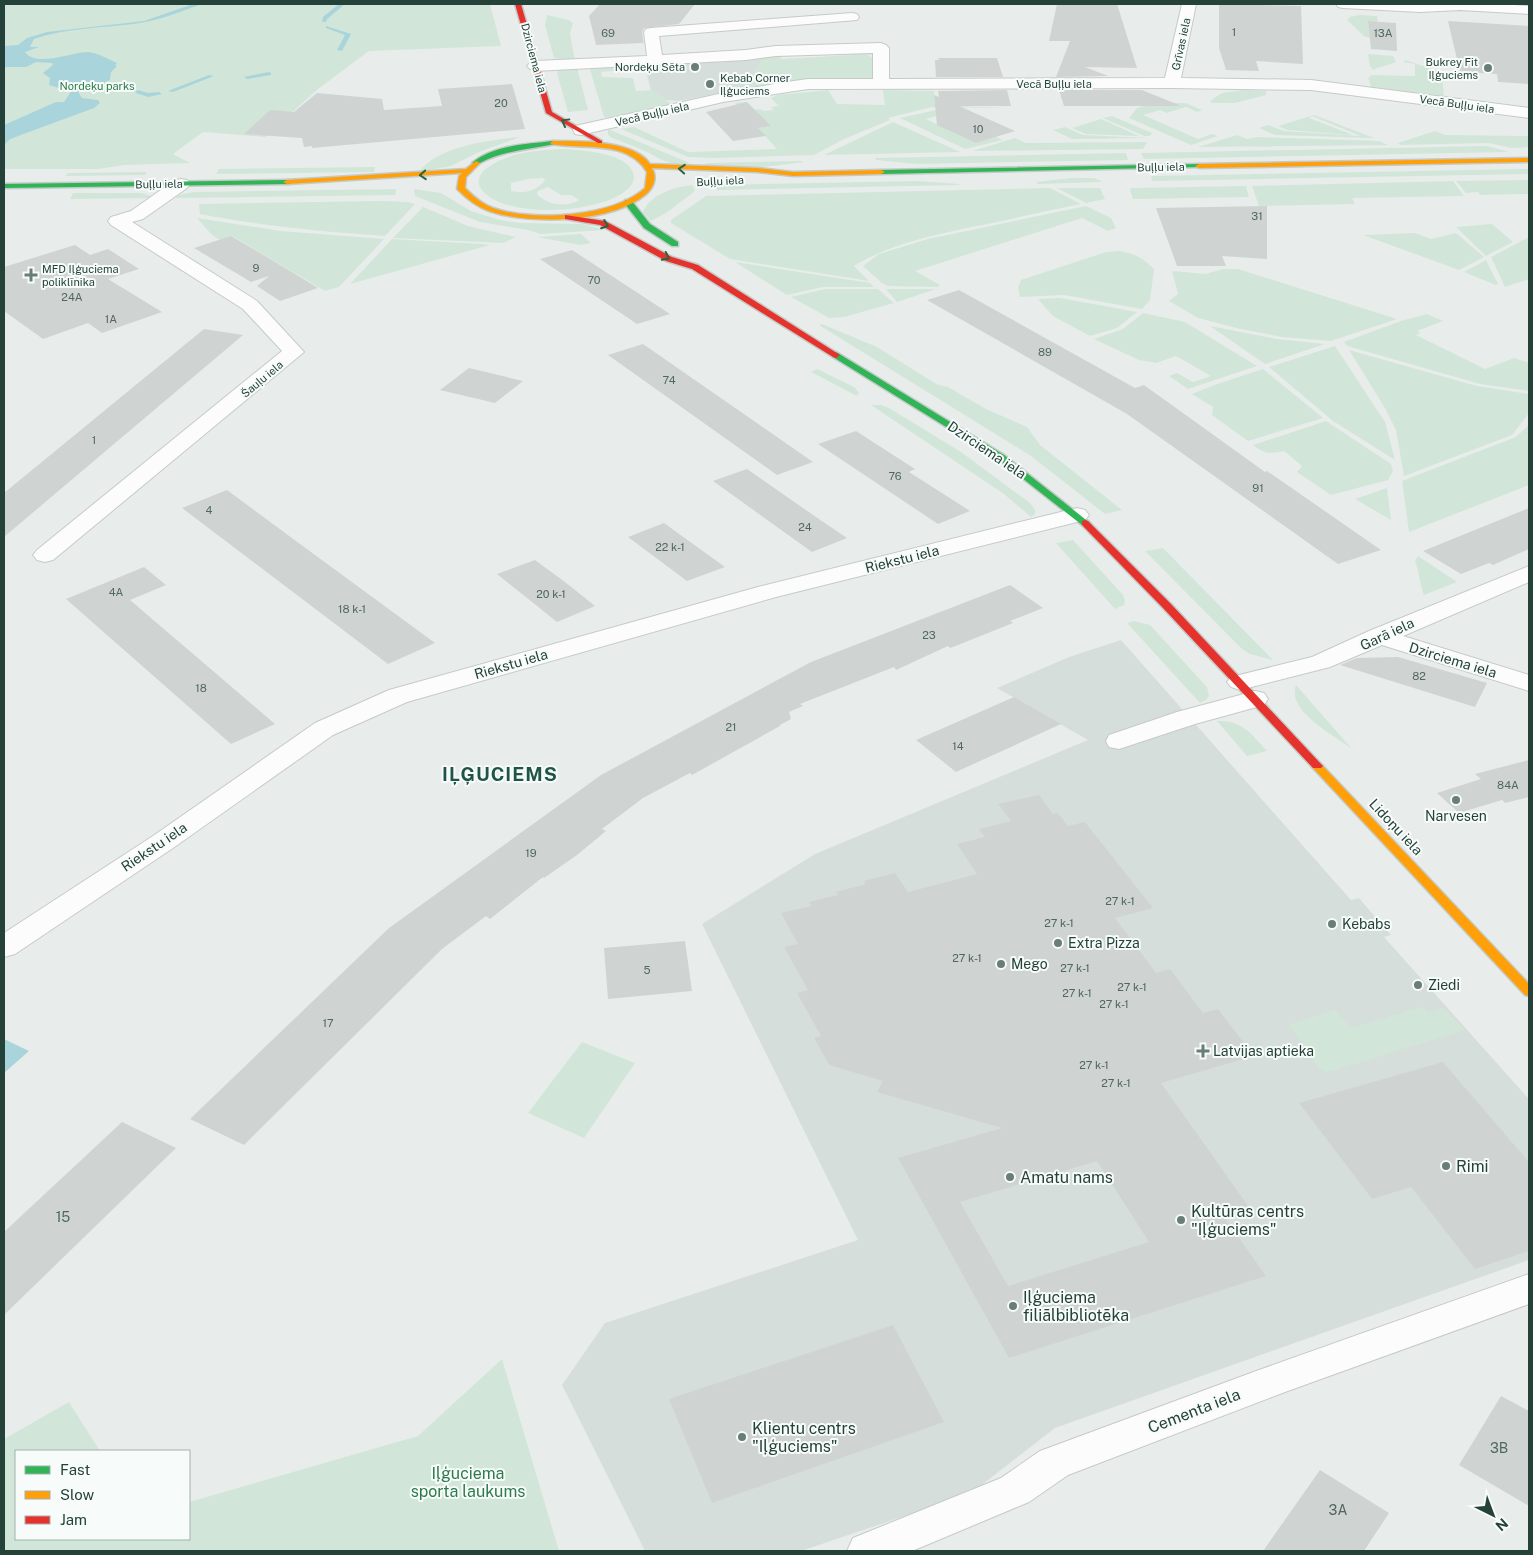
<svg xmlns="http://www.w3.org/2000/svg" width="1533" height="1555" font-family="'Public Sans',sans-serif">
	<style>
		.built { fill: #d6dedb }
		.green { fill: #d1e6d8; fill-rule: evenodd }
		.water { fill: #a9d4db }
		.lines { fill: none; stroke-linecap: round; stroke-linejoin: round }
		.stream { fill: #a9d4db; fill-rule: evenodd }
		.building { fill: #cfd4d2; fill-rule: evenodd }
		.street-casing { stroke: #c5cac8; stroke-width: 2 }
		.fast-casing { stroke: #c3cbc8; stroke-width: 3 }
		.slow-casing { stroke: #c3cbc8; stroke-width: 3 }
		.jam-casing { stroke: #c3cbc8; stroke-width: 3 }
		.street { fill: #fcfcfc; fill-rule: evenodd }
		.fast { fill: #30b455; fill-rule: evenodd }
		.slow { fill: #ff9f0a; fill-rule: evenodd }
		.jam { fill: #e5322d; fill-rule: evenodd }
		.oneway { stroke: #286442 }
		.poi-dot { fill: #697e78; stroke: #f7fbf9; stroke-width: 2 }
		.labels { text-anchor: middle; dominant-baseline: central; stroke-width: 4; stroke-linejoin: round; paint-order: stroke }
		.number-label { font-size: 11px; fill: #506761 }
		.far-street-label { font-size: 11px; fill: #24423a; stroke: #f7fbf9 }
		.far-poi-label { font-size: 11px; fill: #24423a; stroke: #f7fbf9; text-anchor: end }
		.far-park-label { font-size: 11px; fill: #2d7a4b; stroke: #f7fbf9 }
		.street-label { font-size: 14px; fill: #24423a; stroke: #f7fbf9 }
		.poi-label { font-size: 14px; fill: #24423a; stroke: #f7fbf9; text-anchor: start }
		.near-number-label { font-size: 14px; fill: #506761 }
		.near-poi-label { font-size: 16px; fill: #24423a; stroke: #f7fbf9; text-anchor: start }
		.near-street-label { font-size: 16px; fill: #24423a; stroke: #f7fbf9 }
		.near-park-label { font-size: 16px; fill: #2d7a4b; stroke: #f7fbf9 }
		.district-label { font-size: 19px; font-weight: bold; letter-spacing: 1px; fill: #1f5548; stroke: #f7fbf9 }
	</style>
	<rect width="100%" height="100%" fill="#e8edeb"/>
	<!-- built -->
	<path class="built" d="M764 58 744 88 679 101 665 100 651 91 645 67 647 64 651 62Z
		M1121 640 1351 900 1359 898 1391 935 1384 937 1529 1099V1260L1055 1428 970 1494 801 1551H645L562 1385 605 1323 858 1240 702 924 815 854 1088 740 997 688 1069 657Z"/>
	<!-- green -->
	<path class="green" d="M4 4H490L501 46 369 51 318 89 265 137 203 132 173 154 190 163 124 165 99 169H4Z
		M547 15 569 20 573 23 570 34 575 61 554 58 545 25Z
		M1360 15 1377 16 1378 22 1368 21 1370 38 1364 36 1347 20 1350 17Z
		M864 52 872 58 874 76 871 79 785 81 744 88 764 58 780 56 782 59 852 55V53Z
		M1368 54 1393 56 1396 62 1372 70V67H1370Z
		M1405 60 1438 71 1442 76 1444 96 1371 87 1368 77H1371L1370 75 1415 76V64L1404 62Z
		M589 66H618L622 70 601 72 602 77 633 78 636 91 653 90 673 105 612 118 604 117Z
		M577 67 588 110 568 112 557 73 560 69Z
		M828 90 837 104 885 105 883 90 934 91 935 105 1008 108 932 107 888 118 890 120 842 140 814 155 714 158 688 157 621 129 634 127 688 152 777 149 758 128 770 126 747 117 735 103 745 102 754 110 760 109 763 111 774 110 771 107 779 106 771 98 778 95Z
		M1244 90 1266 91V95L1235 103H1212L1210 101 1222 93Z
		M1154 103H1186L1202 110 1197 112 1186 107 1167 113 1160 110 1143 115 1198 139 1212 134 1218 136 1191 145 1129 118 1137 108Z
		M936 110H972L950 117 943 114 926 119 976 143 996 137 1003 140 965 149 900 118Z
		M1314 115 1374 138 1275 135 1259 128 1268 125 1284 131 1361 136 1312 116 1309 118 1353 135 1287 130 1278 126Z
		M1112 116 1152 133 1150 136H1144L1103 118Z
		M1101 119 1139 136 1086 134 1072 128Z
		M893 122 960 152 824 155Z
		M1065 127 1083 135 1149 138 1072 139 1053 130Z
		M608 129 685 161 690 164C668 167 661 158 642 150 632 145 622 142 612 138L608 135Z
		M1435 131 1445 135 1529 136V147L1512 148 1489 143 1400 145 1398 143Z
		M1237 135 1247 139 1257 137 1379 141 1388 145 1198 147Z
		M520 137 479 152 451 166 419 172C438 146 490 140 520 137Z
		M1015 138 1026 143 1147 142 1143 149 972 151Z
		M1487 146 1509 152 1144 159 1141 153Z
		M564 149C581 150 633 153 634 177 634 187 622 194 614 198 583 212 521 216 491 198 486 194 480 190 479 184 478 177 482 171 487 168 509 152 537 150 564 149ZM543 178 545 180C537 191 524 194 511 191V183L528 179ZM548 187 561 195H571L579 200C566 208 547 205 537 194L538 191Z
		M1126 153 1128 160 917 164 876 160 875 158Z
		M801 161 804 162 764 167 702 165 708 163Z
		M375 167 374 172 216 174 219 169Z
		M1529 169V174L1156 181H1152L1151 176Z
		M147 172 145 175 65 176 68 173Z
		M1072 178H1094L1103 182 1038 184 1036 182Z
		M1529 180V194L1480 195 1478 192 1466 193 1456 181Z
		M916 181 960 184 958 185 717 190 716 185Z
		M1453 181 1464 196 1352 198 1355 204 1259 206 1252 186Z
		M692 185 695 191 666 213 651 221 643 212C650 194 675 187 692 185Z
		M1246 186 1249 197 1133 199 1130 190 1131 188Z
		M1050 188 1081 204C1046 211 1012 219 977 226 934 235 892 243 854 266L869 281 730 259 671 223V220L706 196Z
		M1057 188H1100L1105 199 1086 203Z
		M396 189 395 195 175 198 179 195 194 192Z
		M414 189 441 193 471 211 500 220 520 223 583 224 605 230 540 234 528 230 480 222 415 196Z
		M73 193H141L151 196 150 198 70 199Z
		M381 201 407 202 415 204 385 236C322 232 262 226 200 214L199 204Z
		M1086 206 1111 218 1116 228 1108 231 1082 218 915 271 940 285 938 287 888 286 882 283 863 266 879 254 928 239Z
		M423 207 468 226 516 237 503 243 393 238Z
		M197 218 281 231 384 239 339 287 325 291 232 236 220 240 211 234Z
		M1492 224 1513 242 1486 256 1456 227Z
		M1415 233 1431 239 1456 233 1484 257 1459 270 1363 235Z
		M581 234 591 243 580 245 537 237Z
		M1529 237V279L1505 287 1491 257Z
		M392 239 482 244 490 245 350 284Z
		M1119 251C1134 253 1143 258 1154 269L1150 300 1142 309 1064 295 1020 297 1018 288 1021 280 1106 252Z
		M1486 260 1498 284 1496 285 1464 272Z
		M735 262 870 283 874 287H823L787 295Z
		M1223 269H1238L1397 319 1331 341 1282 337 1240 329 1198 318 1169 301 1178 294 1172 271 1206 274Z
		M825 289H878L894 303 844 317 829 318 791 297Z
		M886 289H936L897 302Z
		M1060 298 1137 312 1117 328 1090 336 1053 316 1038 299Z
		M1143 313 1185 322 1257 366 1188 389 1169 376 1177 373 1193 382 1211 376 1176 356 1156 363 1139 360 1094 339 1123 329Z
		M1427 314 1443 321 1417 331 1421 333 1416 335 1485 369 1514 358 1529 363V391L1480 384 1347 346 1344 342 1401 321Z
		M822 324 877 347 938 385 948 387 986 409 1027 427 1040 445 1122 510 1105 514 1031 456 819 325Z
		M1210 326 1277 339 1325 344 1265 364Z
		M1335 346 1385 422 1395 460 1333 421 1269 367Z
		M1349 350 1477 386 1529 394V413L1512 435 1404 476 1396 430 1385 408Z
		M817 369 854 387 859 393 857 396 811 372Z
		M1263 369 1323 418 1248 441 1212 415 1213 407 1192 394 1217 384Z
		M871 405H881L889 408 961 452 1030 503 1035 510V514L1031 517 1004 494Z
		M1326 421 1391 464 1393 471 1388 480 1331 495 1297 472 1302 466 1284 451C1270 454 1264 454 1253 445Z
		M1529 425V485L1409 532 1402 481 1516 437Z
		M1387 488 1391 520 1355 499Z
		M1073 540 1123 595 1125 601 1124 605 1115 609 1056 543Z
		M1163 548 1273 660 1250 654 1241 648 1145 551Z
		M1418 556 1457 582 1424 595C1419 584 1420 573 1415 561Z
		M1134 621 1150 625 1207 687 1209 696 1206 700 1200 703 1127 623Z
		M1296 685 1352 749C1334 735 1286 711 1296 685Z
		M1217 721C1243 720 1251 734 1267 751L1247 756Z
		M1422 1007 1428 1012 1443 1008 1465 1030 1328 1072 1322 1071 1300 1044 1303 1043 1289 1025 1336 1010 1351 1028Z
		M582 1042 635 1063 584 1138 528 1113Z
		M502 1359 559 1551H4V1439L69 1402 100 1451H16V1539H189V1502L418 1436Z"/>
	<!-- water -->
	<path class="water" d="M193 4H202C180 12 157 21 134 24 100 28 66 28 34 39L30 47H39L25 52C36 68 72 52 88 52 98 53 108 59 117 63L115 65 117 66 111 72 110 80C99 85 88 84 78 92L82 98 98 100 100 103 94 108 10 139 4 145V125L56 102H64L70 93 69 91 49 85 50 78 43 73 53 65 52 63 36 62 26 67H4V46L18 45 27 38 47 32 144 21Z
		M4 1039 29 1051 4 1073Z"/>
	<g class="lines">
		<!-- stream -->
		<path class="stream" d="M339 4H345L327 19 326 22H322L323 17Z
			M326 26 351 34 342 51 337 50 345 35 326 28Z
			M269 72 271 73V75L247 79 244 77Z
			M209 75 214 76 173 92 168 91Z
			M103 81 129 89 126 91 103 83Z
			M138 90 148 93 159 92 162 94 148 97 136 93 135 92Z"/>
	</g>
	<!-- building -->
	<path class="building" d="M600 4H695L679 24 644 28 642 32 644 48 643 43 596 45 589 16Z
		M1057 4H1117L1137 68 1085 67 1108 76 1056 77 1070 41H1049Z
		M1219 4 1301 6 1303 64 1256 61 1259 71 1226 70 1219 48Z
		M1368 21 1396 23 1397 51 1371 49Z
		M1448 21 1529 26V84L1498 82 1497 74 1460 72Z
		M938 58H997L1003 77H936L935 60H939Z
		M512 84 525 129 312 148V146L304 147 302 138 244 134 270 110 294 112 317 93 382 99 384 110 442 106 438 89Z
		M1007 90 1011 106H959L1015 131 976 143 937 125 934 95 939 97 938 91Z
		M1059 90H1142L1179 105V106H1064Z
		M747 102 771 126 758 128 766 136 733 141 706 112Z
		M1267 206V259L1222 256 1226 266H1177L1156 208Z
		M231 236 282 266 318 288 280 301 257 286 269 276 251 282 194 248Z
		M75 245 90 255 108 249 139 269 108 279 162 312 102 333 88 323 43 339 4 311V267Z
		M572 250 670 314 637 324 540 259Z
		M959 290 1135 388 1144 385 1265 472 1267 471 1381 550 1338 564 1127 414 927 300Z
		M204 329 243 335 4 537V493Z
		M643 344 813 462 777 475 608 355Z
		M469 368 523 381 495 403 440 390Z
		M856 431 915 469 909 472 970 511 938 524 818 444Z
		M747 469 816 517 847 538 812 552 713 481Z
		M227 490 296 541 435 643 388 664 182 508Z
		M1529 508V549L1493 565 1489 563 1461 574 1423 551Z
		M664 523 725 567 687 581 628 537Z
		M535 560 565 582 595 606 557 622 497 574Z
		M144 567 166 585 130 600 275 724 231 744 66 599Z
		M1010 585 1043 608 1010 621 1013 623 958 645 950 648 948 646 896 670 894 667 800 704 803 706 789 712 791 719 780 725V726L692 775 690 773 643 798 602 829 606 831 577 855 544 878 543 877 490 919 486 916 442 949 244 1145 190 1119 389 928 601 775 811 662Z
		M1398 657 1487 683 1475 707 1340 665 1357 658Z
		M1014 697 1061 724 956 772 916 740Z
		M1529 760V797L1505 803 1502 800 1459 813 1437 793 1481 779 1475 774Z
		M1039 795 1053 814 1058 813 1068 826 1085 822 1153 908 1115 918 1156 973 1170 969 1203 1013 1218 1009 1254 1056 1161 1083 1251 1210 1225 1218 1266 1276 1009 1358 898 1158 1002 1128 877 1092 883 1081 829 1065 814 1038 821 1036 797 993 808 990 784 947 798 944 781 913 811 906 809 902 838 895 836 892 866 884 864 881 895 873 908 892 977 874 957 844 985 837 979 829 1011 821 998 804ZM1097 1161 1149 1242 1008 1286 960 1202Z
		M685 941 692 991 608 999 604 948Z
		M1443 1062 1529 1162V1251L1475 1269 1411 1187 1372 1199 1299 1103Z
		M122 1122 176 1148 4 1315V1232Z
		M893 1325 944 1422 712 1503 669 1399Z
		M1501 1396 1529 1411V1506L1459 1465Z
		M1320 1470 1389 1513 1364 1551H1263Z"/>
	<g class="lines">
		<defs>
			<path id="street" d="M1182 4H1196L1181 78 1311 80 1529 108V118L1311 90 1172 88 808 89 723 102 581 135 575 134 573 130 575 126 723 93 780 83 808 79H873V53L776 56 746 60 535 71 530 69 527 66 530 63 535 61 647 56 644 32 646 29 651 28 852 13 857 14 859 17 857 20 659 36 662 55 746 50 776 46 881 43 886 45 889 48V79L1165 78Z
				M1336 4H1497L1529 6V14L1460 10 1420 12 1343 8 1338 7Z
				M181 179 187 180 190 184 187 188 143 219 132 222 257 301 304 352 53 560 45 562 37 560 33 555 37 550 282 351 243 309 111 225 108 221 111 217 131 211 175 180Z
				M1077 508 1085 510 1089 515 1085 520 776 597 407 702 333 735 173 848 15 954 4 957V933L153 836 315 723 389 690 758 587Z
				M1529 566V582L1403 636 1529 675V691L1382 645 1330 667 1240 690 1231 687 1227 682 1231 677 1312 657 1369 631Z
				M1255 691 1264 693 1268 699 1264 705 1195 724 1119 749 1109 747 1106 741 1109 735 1177 712Z
				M1529 1274V1304L1285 1392 1068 1475 1029 1502 912 1551H847L853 1538 1001 1478 1040 1451 1259 1370Z"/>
			<path id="fast" d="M553 141 556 143 555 144C528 150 503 150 478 164L472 163C493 145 527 144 553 141Z
				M1199 164 1203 166 1201 167 881 174 877 172 881 170Z
				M287 180H290V184L4 188V184Z
				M625 200H631L650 224 678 242V246H672L644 228 625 204Z
				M836 352 1004 455 1090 523 1088 525H1082L998 459 833 357 832 355Z"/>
			<path id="slow" d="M553 141C579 141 634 140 650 164L757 168 793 172 881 170 885 172 881 174 793 176 757 172 652 168C658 178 653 189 645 195 611 223 529 225 489 211 477 207 466 198 457 189L459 176 462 173 287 184 283 182 287 180 466 169 476 161 480 163 466 177 465 188C473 196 482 204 493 208 533 222 613 217 645 188L647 172C627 139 583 150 551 144L550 143Z
				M1529 158V162L1199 168 1195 166 1199 164Z
				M1317 763 1321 764 1529 984V996L1525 995 1313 768 1311 766 1313 764Z"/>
			<path id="jam" d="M515 4H521L552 112 602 141V143H598L546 113Z
				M565 215 605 221 672 257 698 265 840 355 836 358 833 357 692 269 666 261 600 225 565 219Z
				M1085 520 1088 521 1171 604 1321 764 1323 766 1321 768H1313L1163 608 1082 525V521Z"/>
		</defs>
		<!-- street casing -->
		<use href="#street" class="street-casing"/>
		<!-- fast casing -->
		<use href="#fast" class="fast-casing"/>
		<!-- slow casing -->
		<use href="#slow" class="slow-casing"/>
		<!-- jam casing -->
		<use href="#jam" class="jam-casing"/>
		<!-- street -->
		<use href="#street" class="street"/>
		<!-- fast -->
		<use href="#fast" class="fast"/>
		<!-- slow -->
		<use href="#slow" class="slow"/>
		<!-- jam -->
		<use href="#jam" class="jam"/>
	</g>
	<!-- one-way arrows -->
	<defs><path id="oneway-chevron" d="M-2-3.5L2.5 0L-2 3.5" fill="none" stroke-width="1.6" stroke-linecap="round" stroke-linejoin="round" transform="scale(1.25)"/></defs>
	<g class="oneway">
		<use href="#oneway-chevron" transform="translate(565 122) rotate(-151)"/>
		<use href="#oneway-chevron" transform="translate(682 169) rotate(-176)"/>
		<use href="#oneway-chevron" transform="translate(423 175) rotate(176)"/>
		<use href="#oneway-chevron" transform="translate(605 225) rotate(21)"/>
		<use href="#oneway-chevron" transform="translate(666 257) rotate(27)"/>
	</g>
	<!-- markers -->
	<g class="poi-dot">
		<circle cx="695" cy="67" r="5"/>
		<circle cx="1488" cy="68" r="5"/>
		<circle cx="710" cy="84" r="5"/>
		<path d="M28.5 267.5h5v5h5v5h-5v5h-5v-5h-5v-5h5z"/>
		<circle cx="1456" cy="800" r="5"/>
		<circle cx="1332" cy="924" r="5"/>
		<circle cx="1058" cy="943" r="5"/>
		<circle cx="1001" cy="964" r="5"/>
		<circle cx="1418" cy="985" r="5"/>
		<path d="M1200.5 1043.5h5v5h5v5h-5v5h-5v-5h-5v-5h5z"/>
		<circle cx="1446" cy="1166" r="5"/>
		<circle cx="1010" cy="1177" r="5"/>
		<circle cx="1181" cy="1220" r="5"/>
		<circle cx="1013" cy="1306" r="5"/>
		<circle cx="742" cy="1437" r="5"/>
	</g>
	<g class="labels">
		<!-- number labels -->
		<g class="number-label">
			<text x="1234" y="32">1</text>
			<text x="608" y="33">69</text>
			<text x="1383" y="33">13A</text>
			<text x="501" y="103">20</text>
			<text x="978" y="129">10</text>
			<text x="1257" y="216">31</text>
			<text x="256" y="268">9</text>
			<text x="594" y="280">70</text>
			<text x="72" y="297">24A</text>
			<text x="111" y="319">1A</text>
			<text x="1045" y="352">89</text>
			<text x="669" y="380">74</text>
			<text x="94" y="440">1</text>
			<text x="895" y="476">76</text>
			<text x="1258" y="488">91</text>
			<text x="209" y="510">4</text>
			<text x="805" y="527">24</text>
			<text x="670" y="547">22 k-1</text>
			<text x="116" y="592">4A</text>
			<text x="551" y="594">20 k-1</text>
			<text x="352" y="609">18 k-1</text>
			<text x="929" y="635">23</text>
			<text x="1419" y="676">82</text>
			<text x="201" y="688">18</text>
			<text x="731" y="727">21</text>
			<text x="958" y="746">14</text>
			<text x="1508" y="785">84A</text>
			<text x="531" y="853">19</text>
			<text x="1120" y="901">27 k-1</text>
			<text x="1059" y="923">27 k-1</text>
			<text x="967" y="958">27 k-1</text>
			<text x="1075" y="968">27 k-1</text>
			<text x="647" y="970">5</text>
			<text x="1132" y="987">27 k-1</text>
			<text x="1077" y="993">27 k-1</text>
			<text x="1114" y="1004">27 k-1</text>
			<text x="328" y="1023">17</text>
			<text x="1094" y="1065">27 k-1</text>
			<text x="1116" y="1083">27 k-1</text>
		</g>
		<!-- far-street labels -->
		<g class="far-street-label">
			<text transform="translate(1181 44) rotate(-78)">Grīvas iela</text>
			<text transform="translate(534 58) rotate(75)">Dzirciema iela</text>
			<text x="1054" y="84">Vecā Buļļu iela</text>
			<text transform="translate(1457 104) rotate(8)">Vecā Buļļu iela</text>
			<text transform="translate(652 114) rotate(-13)">Vecā Buļļu iela</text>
			<text transform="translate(1161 167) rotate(-1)">Buļļu iela</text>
			<text transform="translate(720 181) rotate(-3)">Buļļu iela</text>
			<text transform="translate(159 184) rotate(-1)">Buļļu iela</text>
			<text transform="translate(262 379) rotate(-40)">Šauļu iela</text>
		</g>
		<!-- far-poi labels -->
		<g class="far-poi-label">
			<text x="1478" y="62">Bukrey Fit<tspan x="1478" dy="13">Iļģuciems</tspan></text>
			<text x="685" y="67">Nordeķu Sēta</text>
			<text x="720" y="78" text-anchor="start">Kebab Corner<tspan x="720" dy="13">Iļģuciems</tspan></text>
			<text x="42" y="269" text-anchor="start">MFD Iļģuciema<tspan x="42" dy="13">poliklīnika</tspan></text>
		</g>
		<!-- far-park labels -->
		<g class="far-park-label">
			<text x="97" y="86">Nordeķu parks</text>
		</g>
		<!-- street labels -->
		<g class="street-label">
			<text transform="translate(987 450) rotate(34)">Dzirciema iela</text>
			<text transform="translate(902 559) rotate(-14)">Riekstu iela</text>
			<text transform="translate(1387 634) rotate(-25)">Garā iela</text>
			<text transform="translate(1453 660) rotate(17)">Dzirciema iela</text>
			<text transform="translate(511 664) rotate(-16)">Riekstu iela</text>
			<text transform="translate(1396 827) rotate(47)">Lidoņu iela</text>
			<text transform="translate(154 847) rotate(-34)">Riekstu iela</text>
		</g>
		<!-- poi labels -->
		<g class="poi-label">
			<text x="1456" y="816" text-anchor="middle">Narvesen</text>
			<text x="1342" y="924">Kebabs</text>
			<text x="1068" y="943">Extra Pizza</text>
			<text x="1011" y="964">Mego</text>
			<text x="1428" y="985">Ziedi</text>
			<text x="1213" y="1051">Latvijas aptieka</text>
		</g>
		<!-- near-number labels -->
		<g class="near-number-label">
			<text x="63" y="1217">15</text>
			<text x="1499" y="1448">3B</text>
			<text x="1338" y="1510">3A</text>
		</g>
		<!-- near-poi labels -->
		<g class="near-poi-label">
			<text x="1456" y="1166">Rimi</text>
			<text x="1020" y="1177">Amatu nams</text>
			<text x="1191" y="1211">Kultūras centrs<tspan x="1191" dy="18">"Iļģuciems"</tspan></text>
			<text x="1023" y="1297">Iļģuciema<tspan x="1023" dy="18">filiālbibliotēka</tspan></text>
			<text x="752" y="1428">Klientu centrs<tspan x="752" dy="18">"Iļģuciems"</tspan></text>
		</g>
		<!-- near-street labels -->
		<g class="near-street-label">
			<text transform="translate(1194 1411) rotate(-21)">Cementa iela</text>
		</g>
		<!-- near-park labels -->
		<g class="near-park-label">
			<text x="468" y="1473">Iļģuciema<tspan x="468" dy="18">sporta laukums</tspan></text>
		</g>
		<!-- district labels -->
		<g class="district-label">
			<text x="500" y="774">IĻĢUCIEMS</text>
		</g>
	</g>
	<!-- border -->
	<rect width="1533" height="1555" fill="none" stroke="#24423a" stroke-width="10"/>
	<!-- legend -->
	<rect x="15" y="1450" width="175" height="90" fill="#f7fbf9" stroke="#a3b1ad"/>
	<rect x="25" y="1466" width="25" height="8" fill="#30b455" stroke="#a3b1ad"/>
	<text x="60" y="1475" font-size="15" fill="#24423a">Fast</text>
	<rect x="25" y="1491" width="25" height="8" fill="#ff9f0a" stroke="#a3b1ad"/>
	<text x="60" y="1500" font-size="15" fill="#24423a">Slow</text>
	<rect x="25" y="1516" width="25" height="8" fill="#e5322d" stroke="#a3b1ad"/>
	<text x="60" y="1525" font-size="15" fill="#24423a">Jam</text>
	<!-- north arrow -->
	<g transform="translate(1493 1515) rotate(138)" stroke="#f7fbf9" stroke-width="4" paint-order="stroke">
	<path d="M0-4L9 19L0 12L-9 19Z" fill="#24423a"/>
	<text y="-8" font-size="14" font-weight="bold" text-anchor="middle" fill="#24423a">N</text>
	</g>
</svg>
